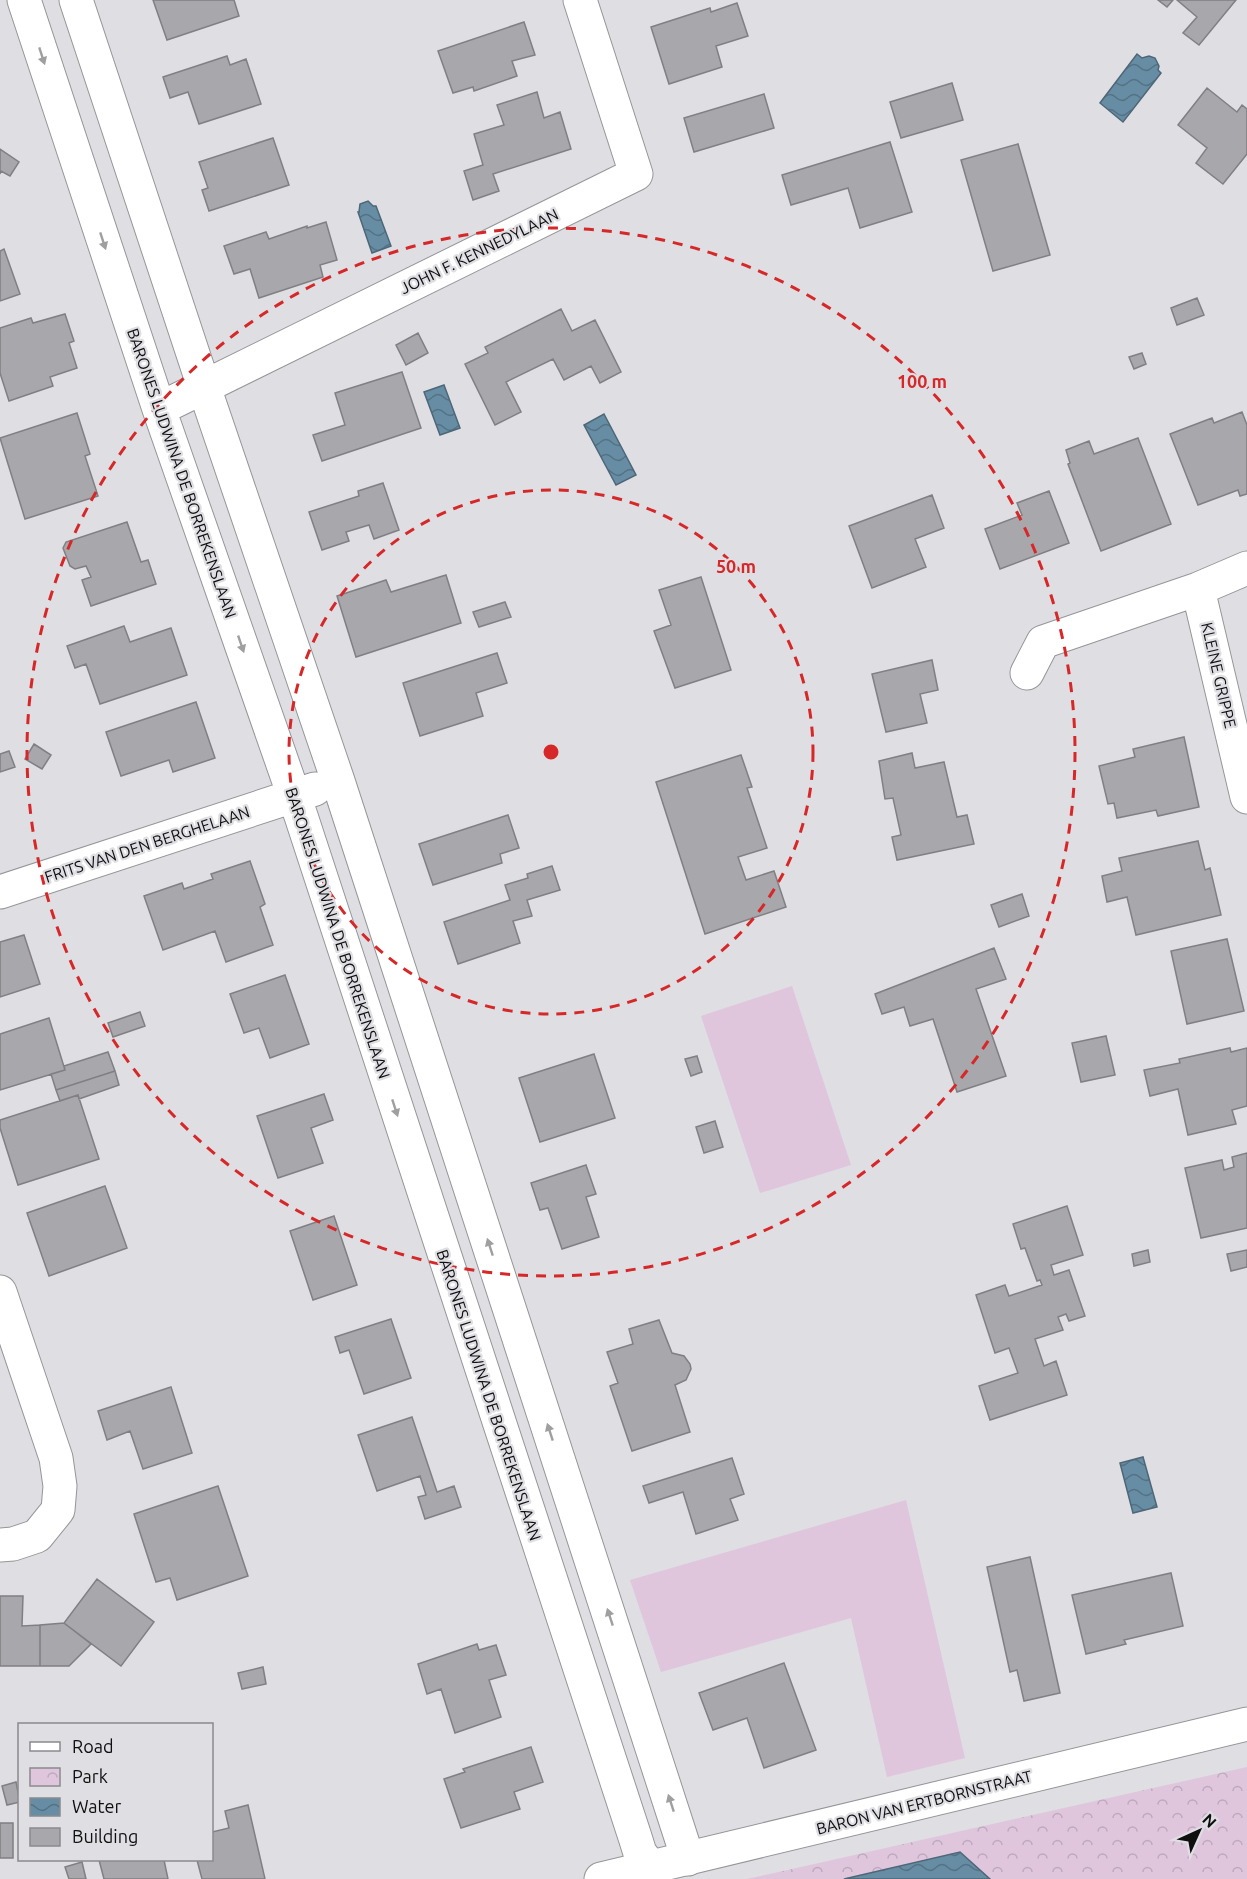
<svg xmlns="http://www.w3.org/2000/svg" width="1247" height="1879" font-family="Ubuntu,sans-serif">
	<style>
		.grass { fill: #dfc6dd }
		.park { fill: url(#park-crowns) }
		.water { fill: url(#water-waves); stroke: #4d6778; stroke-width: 1.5 }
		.building { fill: #a8a7ab; stroke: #817f83; stroke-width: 1.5 }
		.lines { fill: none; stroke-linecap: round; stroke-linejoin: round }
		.street-casing { stroke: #95969a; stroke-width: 35 }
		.secondary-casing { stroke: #95969a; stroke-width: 35 }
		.street { stroke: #fff; stroke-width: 33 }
		.secondary { stroke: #fff; stroke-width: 33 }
		.oneway { fill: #9f9f9f }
		.ring { fill: none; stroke: #d62828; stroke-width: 3; stroke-dasharray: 10 8 }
		.labels { text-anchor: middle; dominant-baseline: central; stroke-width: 4.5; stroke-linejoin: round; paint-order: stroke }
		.street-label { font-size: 16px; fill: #0f0f10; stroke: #dedee3 }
		.centre { fill: #d62828; stroke: #dedee3; stroke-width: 3 }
		.ring-label { font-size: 18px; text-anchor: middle; font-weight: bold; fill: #d62828; stroke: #dedee3; stroke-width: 4.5; stroke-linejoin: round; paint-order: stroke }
	</style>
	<defs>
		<pattern id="park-crowns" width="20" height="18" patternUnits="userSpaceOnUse" patternTransform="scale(1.5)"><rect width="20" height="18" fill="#dfc6dd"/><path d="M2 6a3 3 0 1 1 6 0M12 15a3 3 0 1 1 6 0" fill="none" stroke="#bea9bd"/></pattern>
		<pattern id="water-waves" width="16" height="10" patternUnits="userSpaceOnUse" patternTransform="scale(1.5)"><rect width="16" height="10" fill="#678da4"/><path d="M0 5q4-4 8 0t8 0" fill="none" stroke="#537284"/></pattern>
	</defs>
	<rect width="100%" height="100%" fill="#dedee3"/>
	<!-- grass -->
	<path class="grass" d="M792 986 851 1165 760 1193 701 1016Z
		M906 1500 965 1758 887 1777 851 1618 661 1672 630 1580Z"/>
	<!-- park -->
	<path class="park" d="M1247 1767V1879H990L960 1852 844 1879H747Z"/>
	<!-- water -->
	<path class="water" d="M1137 54 1142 58 1149 56 1155 58 1159 66 1158 70 1161 73 1123 122 1100 103Z
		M368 201 373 206H376L391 246 372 253 358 212H359L360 204Z
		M444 385 460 428 440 435 424 392Z
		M604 414 636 475 616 485 584 425Z
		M1143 1457 1157 1507 1133 1513 1120 1463Z
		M960 1852 990 1879H844Z"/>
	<!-- building -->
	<path class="building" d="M153 0H234L239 16 167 40Z
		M1158 0H1173L1167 7Z
		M1177 0H1236L1199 45 1183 33 1197 17Z
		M737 3 748 36 716 46 722 67 669 84 651 27 710 8 711 12Z
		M524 22 535 55 512 61 517 76 474 91 473 87 453 93 438 51Z
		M227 56 230 65 246 59 261 104 199 124 188 92 170 98 163 77Z
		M952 83 963 120 901 138 890 102Z
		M1207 88 1237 112 1242 105 1247 109V154L1223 184 1196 163 1207 148 1178 125Z
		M537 92 544 118 560 112 571 149 493 174 499 191 473 200 464 171 483 165 474 134 504 125 497 105Z
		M764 94 774 128 694 152 684 118Z
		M273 138 289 185 209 211 202 190 208 188 199 162Z
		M890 142 912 212 860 228 848 188 791 205 782 175Z
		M1018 144 1050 255 993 271 961 160Z
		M0 149 19 162 10 176 1 171 0 174Z
		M326 222 337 260 320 265 323 277 259 298 250 269 234 274 224 246 266 232 269 239 307 226V228Z
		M4 249 20 294 0 301V251Z
		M1197 298 1204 315 1177 325 1171 308Z
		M561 309 572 331 595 320 621 372 600 383 591 366 564 380 553 359 506 382 521 412 495 425 465 364 488 353 485 347Z
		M65 314 74 341 69 343 77 368 50 377 53 386 9 401 0 373V328L31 318 33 323Z
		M418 333 428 353 406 365 396 345Z
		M1142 353 1146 364 1134 369 1129 357Z
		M402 372 421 428 322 461 313 435 345 425 335 393Z
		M1242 412 1247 425V494L1240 496 1238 490 1198 505 1170 434 1212 418 1214 423Z
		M77 413 90 454 85 456 98 496 25 519 0 438Z
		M1138 438 1171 524 1101 551 1068 464 1070 463 1066 450 1089 441 1094 454Z
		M383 483 399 530 374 539 369 525 346 532 349 541 322 550 309 512 359 496 358 491Z
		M1049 491 1069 543 1000 569 985 529 1022 515 1017 503Z
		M932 495 944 528 915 539 926 567 872 588 849 526Z
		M127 522 141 562 148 560 156 584 91 606 82 580 91 577 86 566 75 569 70 566 63 548 66 542Z
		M446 575 461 623 356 657 337 596 386 580 391 592Z
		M701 577 731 670 675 688 654 631 671 625 659 590Z
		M505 602 511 617 479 627 473 612Z
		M124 626 130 642 171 628 187 675 100 704 86 664 75 668 67 646Z
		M497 653 507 683 476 693 483 716 420 736 403 683Z
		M932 660 938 690 920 694 927 723 886 732 872 674Z
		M196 702 215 758 173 772 169 760 121 776 106 732Z
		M1184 737 1199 807 1158 816 1156 810 1117 818 1114 803 1108 804 1099 766 1135 757 1133 749Z
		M34 744 51 755 42 769 25 759Z
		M9 751 15 767 0 772V754Z
		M912 753 915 768 944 762 957 817 967 815 974 844 897 860 892 837 901 835 893 798 885 799 879 761Z
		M741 755 752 787 747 788 767 848 738 857 746 880 774 871 786 907 705 934 656 782Z
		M508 815 519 848 500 854 502 863 433 885 419 844Z
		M1198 841 1205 870 1210 868 1221 915 1136 935 1127 897 1107 902 1102 876 1122 871 1119 858Z
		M250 861 265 904 260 907 273 945 226 962 215 931 163 950 144 896 182 883 184 889 213 879 211 874Z
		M552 866 560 890 527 900 532 916 513 921 520 943 458 964 444 922 510 900 505 885 528 878 527 874Z
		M1022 894 1029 916 999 927 991 905Z
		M24 935 40 984 0 997V942Z
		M1227 939 1244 1011 1187 1024 1171 951Z
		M994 948 1006 979 976 989 1006 1076 957 1092 933 1019 910 1026 904 1007 882 1014 875 994Z
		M285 975 309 1044 270 1058 259 1028 244 1033 230 994Z
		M140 1012 145 1026 113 1037 108 1023Z
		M49 1018 65 1070 0 1090V1034Z
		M1106 1036 1115 1075 1081 1082 1072 1043Z
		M1230 1048 1231 1052 1247 1048V1106L1232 1110 1236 1124 1188 1135 1178 1089 1150 1096 1144 1070 1180 1063 1179 1059Z
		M108 1052 115 1071 56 1090 51 1074 65 1070 64 1066Z
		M594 1054 615 1118 540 1142 519 1078Z
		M697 1056 702 1072 691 1076 685 1059Z
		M115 1071 119 1085 79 1099 78 1095 60 1101 56 1090Z
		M324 1094 333 1120 311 1128 323 1163 278 1178 257 1116Z
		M78 1095 99 1159 18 1185 0 1128V1120Z
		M715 1121 723 1147 704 1153 696 1127Z
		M1247 1153V1228L1201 1238 1185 1168 1222 1160 1224 1170 1234 1167 1232 1157Z
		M586 1165 596 1194 586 1197 599 1237 562 1249 548 1208 540 1210 531 1183Z
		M105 1186 127 1248 49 1276 27 1213Z
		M1067 1206 1083 1255 1051 1265 1054 1275 1069 1270 1085 1316 1069 1321 1066 1314 1058 1317 1063 1330 1035 1339 1044 1366 1056 1361 1067 1395 990 1420 979 1386 1018 1373 1009 1348 995 1353 976 1295 1005 1285 1009 1296 1042 1285 1040 1280 1037 1281 1025 1248 1021 1249 1013 1224Z
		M334 1216 357 1285 313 1300 290 1231Z
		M1148 1250 1150 1262 1134 1266 1132 1254Z
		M1247 1250V1267L1231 1271 1227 1254Z
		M391 1319 411 1378 364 1394 349 1350 340 1353 335 1337Z
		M659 1320 672 1353 684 1356 690 1364 691 1369 686 1380 675 1385 690 1432 632 1451 610 1386 618 1383 607 1352 633 1344 629 1329Z
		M171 1387 192 1453 143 1469 130 1431 107 1440 98 1411Z
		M412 1417 437 1492 454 1486 461 1507 425 1519 418 1497 426 1495 420 1476 377 1491 358 1435Z
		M732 1458 744 1494 730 1499 738 1520 696 1534 683 1492 649 1503 643 1486Z
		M218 1486 248 1576 177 1600 170 1578 156 1582 134 1514Z
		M1030 1557 1060 1693 1024 1701 1017 1670 1010 1672 987 1567Z
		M1171 1573 1183 1626 1124 1640 1126 1644 1086 1654 1072 1595Z
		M97 1579 154 1622 121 1666 64 1623Z
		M0 1596H23L22 1626 40 1625V1666H0Z
		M64 1623 91 1644 69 1666H40V1625Z
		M477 1644 479 1650 496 1645 506 1675 489 1680 501 1717 455 1733 441 1689 427 1694 418 1664Z
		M784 1663 816 1750 764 1768 747 1718 713 1730 699 1693Z
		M263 1667 266 1684 242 1689 238 1673Z
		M531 1747 543 1782 514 1792 520 1809 461 1828 444 1779 465 1772 463 1769Z
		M16 1782 20 1802 7 1805 2 1786Z
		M248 1805 265 1879H202L197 1860H212V1832L229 1828 225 1811Z
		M0 1823H13V1858H0Z
		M99 1860H164L168 1879H104Z
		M82 1862 86 1879H69L65 1867Z"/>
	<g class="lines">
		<defs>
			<path id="street" d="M24 0 159 409 301 816 635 1837 640 1853 650 1866
				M76 0 204 387 338 781 688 1859
				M159 409 636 174 580 0
				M1198 589 1247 797
				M1027 673 1043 642 1198 589 1247 568
				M0 892 315 789
				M0 1292 56 1458 60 1486 58 1510 37 1536 13 1544 0 1545"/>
			<path id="secondary" d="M601 1879 1247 1724"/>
		</defs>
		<!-- street casing -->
		<use href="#street" class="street-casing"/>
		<!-- secondary casing -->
		<use href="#secondary" class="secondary-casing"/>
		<!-- street -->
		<use href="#street" class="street"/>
		<!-- secondary -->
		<use href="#secondary" class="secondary"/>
	</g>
	<!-- one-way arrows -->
	<defs><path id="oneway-solid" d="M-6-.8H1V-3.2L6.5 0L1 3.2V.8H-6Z" transform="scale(1.5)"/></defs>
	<g class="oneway">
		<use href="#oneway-solid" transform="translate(42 56) rotate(72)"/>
		<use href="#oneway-solid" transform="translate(103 241) rotate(72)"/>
		<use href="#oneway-solid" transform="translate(241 644) rotate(71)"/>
		<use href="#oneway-solid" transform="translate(395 1108) rotate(72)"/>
		<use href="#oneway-solid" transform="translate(490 1247) rotate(-108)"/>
		<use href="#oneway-solid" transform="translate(550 1432) rotate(-108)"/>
		<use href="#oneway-solid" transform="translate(610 1617) rotate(-108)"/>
		<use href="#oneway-solid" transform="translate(671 1803) rotate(-108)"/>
	</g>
	<!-- distance rings -->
	<g class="ring">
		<circle cx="551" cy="752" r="262"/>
		<circle cx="551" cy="752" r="524"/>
	</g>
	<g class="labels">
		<!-- street labels -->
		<g class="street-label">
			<text transform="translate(479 251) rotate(-26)">JOHN F. KENNEDYLAAN</text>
			<text transform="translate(182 473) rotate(71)">BARONES LUDWINA DE BORREKENSLAAN</text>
			<text transform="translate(1219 675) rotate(77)">KLEINE GRIPPE</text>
			<text transform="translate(147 844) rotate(-18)">FRITS VAN DEN BERGHELAAN</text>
			<text transform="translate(338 933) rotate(72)">BARONES LUDWINA DE BORREKENSLAAN</text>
			<text transform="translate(489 1395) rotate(72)">BARONES LUDWINA DE BORREKENSLAAN</text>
			<text transform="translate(924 1802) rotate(-14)">BARON VAN ERTBORNSTRAAT</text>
		</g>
	</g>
	<circle cx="551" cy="752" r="9" class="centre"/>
	<g class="ring-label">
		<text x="922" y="388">100 m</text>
		<text x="736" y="573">50 m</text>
	</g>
	<!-- legend -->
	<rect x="18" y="1723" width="195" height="138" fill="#dedee3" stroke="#8b8b8f" stroke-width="1.5"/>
	<rect x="30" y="1742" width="30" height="9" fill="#ffffff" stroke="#8b8b8f" stroke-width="1.5"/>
	<text x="72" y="1753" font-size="18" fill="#0f0f10">Road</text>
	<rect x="30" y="1768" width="30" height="18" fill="url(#park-crowns)" stroke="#8b8b8f" stroke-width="1.5"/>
	<text x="72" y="1783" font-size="18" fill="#0f0f10">Park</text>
	<rect x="30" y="1798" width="30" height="18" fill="url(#water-waves)" stroke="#8b8b8f" stroke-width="1.5"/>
	<text x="72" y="1813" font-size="18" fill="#0f0f10">Water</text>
	<rect x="30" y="1828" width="30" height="18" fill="#a8a7ab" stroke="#8b8b8f" stroke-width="1.5"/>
	<text x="72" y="1843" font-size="18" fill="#0f0f10">Building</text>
	<!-- north arrow -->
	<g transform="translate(1199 1831) rotate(45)" stroke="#dedee3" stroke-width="4.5" paint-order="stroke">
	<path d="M0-4.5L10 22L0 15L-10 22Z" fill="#0f0f10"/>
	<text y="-9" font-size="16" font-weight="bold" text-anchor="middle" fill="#0f0f10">N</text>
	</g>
</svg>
